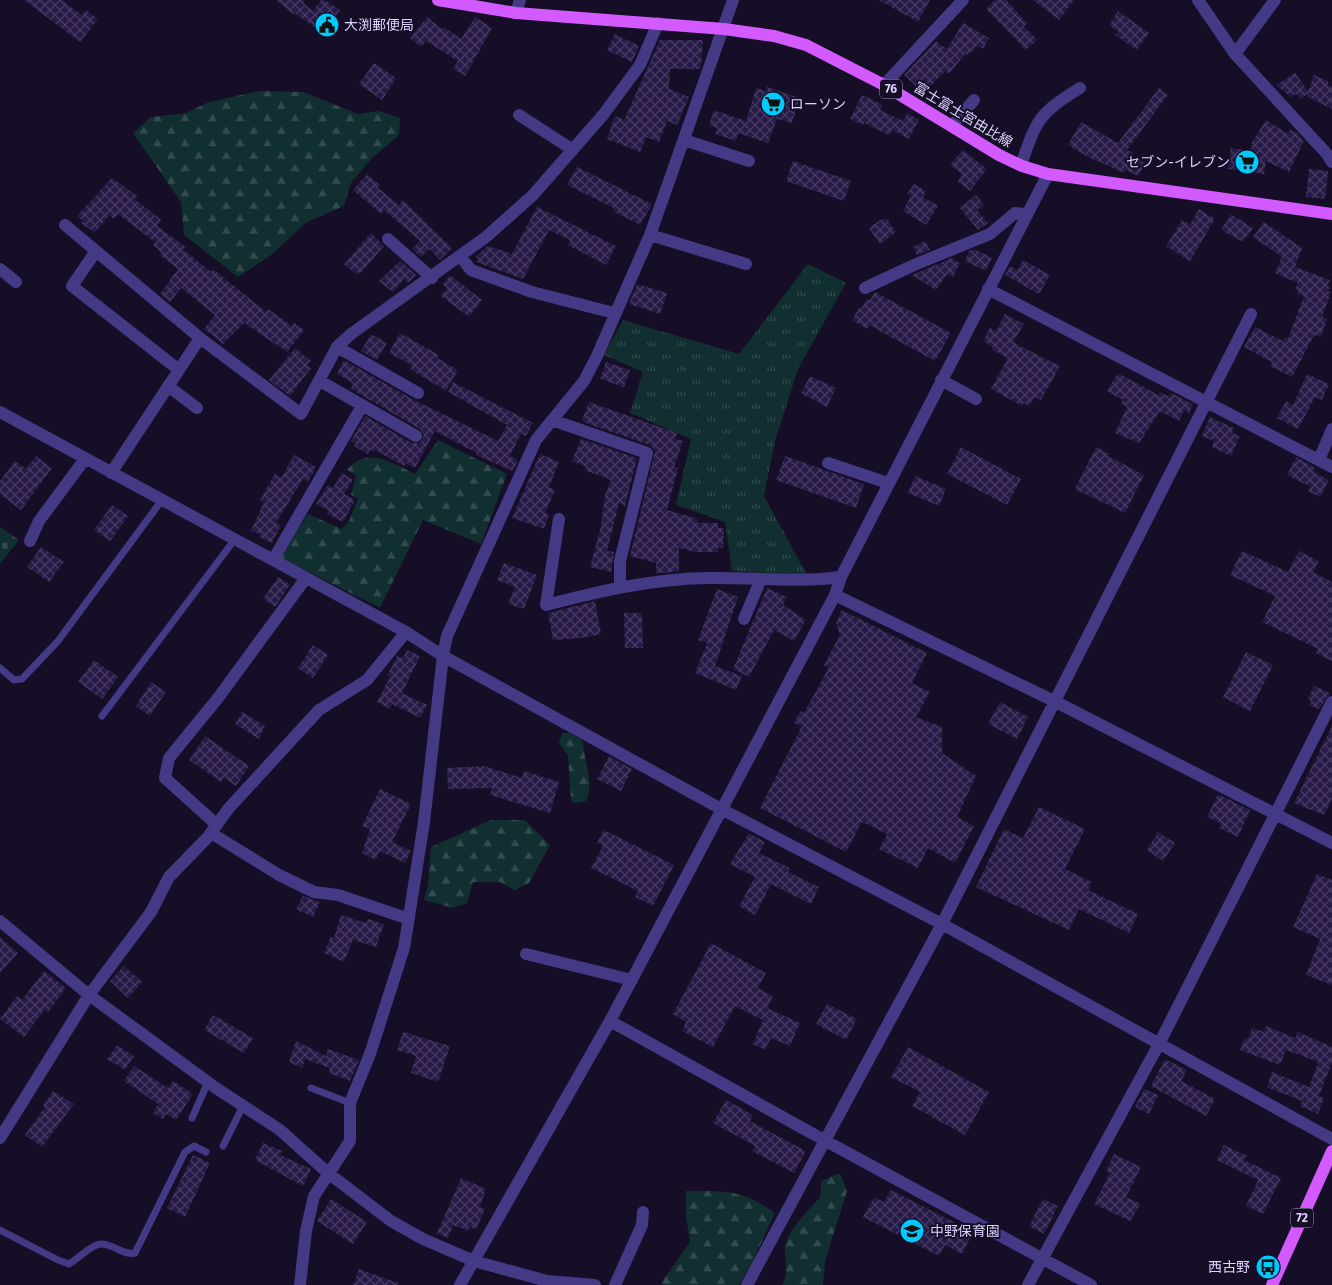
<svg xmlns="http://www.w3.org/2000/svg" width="1332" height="1285" font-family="'Fira Sans','Noto Sans JP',sans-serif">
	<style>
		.grass { fill: url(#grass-tufts) }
		.forest { fill: url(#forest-firs) }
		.cemetery { fill: url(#cemetery-stones) }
		.building { fill: url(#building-cross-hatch) }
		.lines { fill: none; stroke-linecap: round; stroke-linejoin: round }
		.service { stroke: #433985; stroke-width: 7 }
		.minor { stroke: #433985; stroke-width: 12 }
		.primary { stroke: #d25aff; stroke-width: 12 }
		.labels { text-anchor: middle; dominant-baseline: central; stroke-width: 4; stroke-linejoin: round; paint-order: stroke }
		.shield { fill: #150e26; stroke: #a098be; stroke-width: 1 }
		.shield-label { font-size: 12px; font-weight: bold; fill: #dcd3ff }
		.poi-label { font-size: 14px; fill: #dcd3ff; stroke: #150e26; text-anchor: start }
		.street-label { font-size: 14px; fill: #dcd3ff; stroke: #150e26 }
	</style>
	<defs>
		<pattern id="grass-tufts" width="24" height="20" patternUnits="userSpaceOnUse" patternTransform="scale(1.25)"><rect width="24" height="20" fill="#112e30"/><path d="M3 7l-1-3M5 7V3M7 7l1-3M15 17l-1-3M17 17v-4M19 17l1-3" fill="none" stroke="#334b4f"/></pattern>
		<pattern id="forest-firs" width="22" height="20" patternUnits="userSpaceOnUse" patternTransform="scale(1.25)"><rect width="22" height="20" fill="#112e30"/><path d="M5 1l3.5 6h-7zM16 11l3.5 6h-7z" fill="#334b4f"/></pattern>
		<pattern id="cemetery-stones" width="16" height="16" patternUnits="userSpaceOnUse" patternTransform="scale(1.25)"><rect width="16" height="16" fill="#112e30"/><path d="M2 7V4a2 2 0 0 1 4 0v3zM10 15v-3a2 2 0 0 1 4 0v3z" fill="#334b4f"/></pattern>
		<pattern id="building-cross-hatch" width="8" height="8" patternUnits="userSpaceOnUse" patternTransform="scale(1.25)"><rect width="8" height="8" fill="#281a47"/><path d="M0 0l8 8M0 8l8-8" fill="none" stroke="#473a63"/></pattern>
	</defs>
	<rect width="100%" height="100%" fill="#150e26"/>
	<!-- grass -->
	<path class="grass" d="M808 264 846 283 798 369 775 441 764 496 807 575 732 571 725 522 676 505 691 439 630 413 643 372 604 355 623 320 739 354Z"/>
	<!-- forest -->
	<path class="forest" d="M260 91 303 92 358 114 379 111 400 118 399 135 372 158 351 183 344 206 307 222 271 255 238 277 184 235 181 202 133 133 151 117 186 113 209 102Z
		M438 440 507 474 481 544 423 520 380 608 279 557 308 514 342 529 349 521 358 499 351 495 356 475 347 470C367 445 393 463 415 474Z
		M562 733H570L583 741C583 760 595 782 586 801L575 803 571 800 568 756 559 743Z
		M491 820H525L550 845 529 883 515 890 500 882H473L467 903 453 908 424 900 428 885 431 847Z
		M840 1173 847 1191 825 1261 823 1285H782C791 1269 782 1258 786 1243 792 1225 809 1210 821 1196V1181Z
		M686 1191C726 1191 741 1189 775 1213L753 1261 739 1285H665L661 1283 690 1242 686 1216Z"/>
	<!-- cemetery -->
	<path class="cemetery" d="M0 527 19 540 0 564Z"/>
	<!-- building -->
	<path class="building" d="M24 0H62L82 15 86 10 98 19 80 42Z
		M276 0H305L303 3 313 11 321 0H325L340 10 329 25 336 31 330 38 294 13 293 14Z
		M879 0H930L918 22Z
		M995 0H1006L1027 23 1024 26 1037 40 1026 50 986 9Z
		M1033 0H1074L1059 20Z
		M1118 11 1149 33 1137 50 1115 35 1119 32 1109 25Z
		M427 17 442 29 444 27 461 39 475 17 492 28 465 76 453 69 458 61 426 41 421 47 410 38Z
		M963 23 989 38 983 49 977 46 973 52 971 51 968 55 965 54 949 74 945 71 926 91 922 88 920 90 904 75 936 41 947 49Z
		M615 34 639 46 632 62 607 50Z
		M660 40H703L701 65 700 69H670L669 89 689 97 677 125 667 121 659 142 646 137 640 152 607 139 615 116 624 120Z
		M374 63 396 78 382 100 359 84Z
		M1295 73 1308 91 1314 75 1328 81V85L1332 87V109L1306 96 1308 93 1300 99 1296 94 1291 97 1276 85Z
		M767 87 800 98 792 123 777 119 768 143 738 133 736 141 715 134 717 128 709 125 714 110 746 121 756 88 766 91Z
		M1159 88 1168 95 1127 150 1133 153 1132 157 1145 163 1138 176 1126 170 1124 173 1098 161 1097 162 1068 145 1081 122 1118 143Z
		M862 95 883 105 880 110 903 121 907 113 919 120 909 139 892 130 889 135 864 123 863 125 850 119Z
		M1266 120 1288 134 1290 130 1297 133 1304 141 1289 172 1266 161 1264 174 1228 169 1231 148 1251 151 1252 142Z
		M963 150 987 169 970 191 958 182 962 174 950 165Z
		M793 161 851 181 844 201 786 181Z
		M577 167 652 204 640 225 613 211 614 208 567 185Z
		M1309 169 1328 171 1325 199 1306 197Z
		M367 174 380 185 378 188 399 205 403 200 452 248 440 260 430 249 421 257 412 249 420 241 384 210 381 214 353 190Z
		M112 178 137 196 135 199 161 220 157 226 186 247 184 250 211 272 213 269 266 312 268 309 292 326 294 323 304 330 287 352 244 323 223 344 204 329 215 315 181 288 170 302 160 294 178 269 160 255 162 253 153 245 155 242 118 214 114 219 109 215 95 233 81 223 83 221 77 216Z
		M914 184 926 191 923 197 938 206 926 225 903 211 911 196 907 194Z
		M976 195 984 205 977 210 988 223 978 230 960 208Z
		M537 207 616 246 606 265 568 245 570 240 549 230 523 279 476 262 479 260 476 256 488 246 512 254Z
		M1199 209 1215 219 1190 261 1166 246 1182 220 1190 225Z
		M1231 214 1253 228 1243 242 1221 230Z
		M882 219H887L896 232 880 244 869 228Z
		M1264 222 1302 248 1295 267 1330 280 1327 286 1330 287 1328 291 1331 292 1322 317 1327 319 1321 337 1314 335 1292 377 1270 366 1272 362 1244 347 1255 327 1283 341 1285 337 1288 339 1304 296 1297 294 1299 291 1295 290 1298 283 1275 273 1282 257 1253 237Z
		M371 233 384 246 360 274 357 272 356 274 344 264Z
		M925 241 930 250 917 255 913 247Z
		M974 249 992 258 986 271 965 261 969 251Z
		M952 258 960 263 953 277 947 274 936 290 912 275Z
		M1023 260 1050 275 1039 294 1005 275 1010 266 1018 270Z
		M400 261 416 275 408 283 404 279 393 292 379 281Z
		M450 275 482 300 469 317 441 296 447 288 443 284Z
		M637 284 667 293 660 314 629 304Z
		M875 292 951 333 935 361 869 325 867 329 852 320 859 308 861 309 867 299 870 300Z
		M1005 314 1024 324 1014 341 1016 344 1060 366 1041 400 1036 397 1028 406 1024 403 1022 406 991 389 1008 358 992 350 993 347 983 341 990 328 996 331Z
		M400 333 439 355 437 358 458 370 446 391 410 369 412 365 389 353Z
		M371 334 387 343 377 360 361 351Z
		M295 348 311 361 307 365 311 368 290 396 269 380Z
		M344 360 414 400 498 441 507 425 448 392 453 382 533 423 526 436 521 434 510 456 518 460 513 471 476 455 477 453 435 431 415 468 406 463 404 466 375 450 374 452 370 450 368 454 354 446 356 444 351 441 365 416 412 443H420L424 435 420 429 351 389 353 383 337 374Z
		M606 362 630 370 624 387 600 379Z
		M1118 373 1158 395 1160 392 1169 397 1171 393 1193 404 1189 413 1184 410 1179 421 1160 411 1139 443 1115 433 1127 407 1121 403 1123 400 1107 391Z
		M1307 374 1329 384 1322 400 1315 397 1298 429 1277 418 1286 401 1293 405Z
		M810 376 836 388 827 407 801 393Z
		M589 402 677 433 675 439 683 441 674 467 678 468 667 510 698 519 697 523H718V528H724L723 548H718V552H695L679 548V571L663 573H656V563L630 556 655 451 650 445 586 423 582 420Z
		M1210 417 1234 428 1232 433 1240 436 1231 456 1212 447 1214 441 1202 436Z
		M581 439 637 458 625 506 619 503 607 551 614 552 611 572 590 567 601 526 605 495 611 480 584 470 586 467 572 461Z
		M961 447 1021 479 1007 505 947 474Z
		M1096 447 1109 454 1108 456 1144 475 1125 513 1075 489Z
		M540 454 559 462 549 487 555 490 545 513 549 514 544 529 512 518Z
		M294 455 316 467 308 482 303 479 276 523 281 525 272 543 259 537 260 534 251 531 264 502 260 500 275 474 281 478Z
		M36 456 52 468 21 510 0 494V481L15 461 26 469Z
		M785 456 864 484 856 508 776 480Z
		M1296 457 1315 468 1314 472 1329 480 1320 497 1308 491 1311 487 1287 475Z
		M342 473 353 480 344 494 355 500 343 522 327 514 329 511 316 504 328 485 333 488Z
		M915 476 946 489 939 506 908 493Z
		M112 505 128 516 110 541 94 530Z
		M41 547 64 562 49 582 27 567Z
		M1242 551 1288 572 1299 551 1319 561 1313 572 1332 582V661L1316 653 1318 649 1262 622 1275 596 1230 575Z
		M504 563 537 575 524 609 508 604 515 587 497 580Z
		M278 577 290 585 275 607 263 599Z
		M767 588 787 597 783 605 806 620 794 641 774 630 749 677 733 669Z
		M717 589 738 597 715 666 742 676 736 690 695 673 707 643 698 640Z
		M595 601 601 634 581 638 553 640 548 613Z
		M842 610 927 653 912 683 930 692 916 717 942 727V753L976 776 957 817 974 826 955 863 928 848 918 868 879 849 887 834 862 822 846 852 760 808 802 726 794 723 800 711 804 713 829 667 824 665 840 635 836 623Z
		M624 613H642L643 648H625Z
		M313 645 328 655 313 678 298 668Z
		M407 650 420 656 402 693 427 705 420 718 392 704 390 709 377 702 390 677 387 676 397 656 403 658Z
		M1246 652 1273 665 1250 711 1223 697Z
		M94 660 118 677 102 699 78 682Z
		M151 682 166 692 150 716 136 706Z
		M1314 686 1330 693 1319 709 1309 705 1311 701 1308 698Z
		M1000 702 1028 717 1017 739 988 724Z
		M242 712 265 726 259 739 235 724Z
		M1332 726V798L1324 815 1294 803Z
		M205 736 249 766 236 786 224 778 221 782 189 760Z
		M609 756 632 769 621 791 597 779Z
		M484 766 522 778 524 771 559 782 550 813 490 795 492 788 448 789 447 768Z
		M380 789 411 804 392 842 411 851 405 863 380 851 375 860 362 853 370 829 362 826Z
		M1218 794 1250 810 1238 837 1219 828 1221 823 1207 817Z
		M1039 807 1085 829 1065 869 1092 882 1088 890 1138 914 1129 933 1079 909 1069 930 976 887 1004 829 1023 838Z
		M604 830 674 865 653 906 635 897 638 891 591 868 603 846 597 843Z
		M1158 832 1175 843 1163 861 1147 850Z
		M749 833 765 842 759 853 790 868 788 872 819 887 811 904 771 884 755 915 739 906 755 877 730 864Z
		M1317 874 1332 880V985L1306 975 1320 939 1293 927Z
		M303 896 320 902 313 917 296 909Z
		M341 915 366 923 368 919 384 924 376 947 353 940 344 962 324 953 331 937 334 938Z
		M0 937 18 953 0 973Z
		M711 943 766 973 758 988 773 996 767 1008 800 1023 790 1046 771 1038 765 1050 753 1044 763 1020 735 1006 713 1047 682 1031 686 1022 673 1014Z
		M124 966 142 982 128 998 110 981Z
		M44 971 66 988 48 1012 45 1009 24 1037 0 1019 17 996 22 1000Z
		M827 1004 857 1019 846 1040 816 1024Z
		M213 1015 253 1038 244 1053 204 1030Z
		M1266 1026 1295 1038 1298 1032 1332 1047V1062L1319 1096 1324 1098 1318 1114 1300 1106 1302 1101 1267 1087 1272 1072 1309 1087 1318 1063 1316 1061 1286 1050 1280 1065 1240 1050 1245 1038 1248 1039 1252 1028 1264 1032Z
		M403 1032 450 1046 438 1082 411 1073 416 1056 397 1050Z
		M296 1041 326 1056 328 1049 359 1060 350 1081 329 1073 330 1068 305 1059 302 1068 289 1062Z
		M117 1045 134 1056 125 1070 107 1059Z
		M908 1047 989 1092 965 1135 912 1106 920 1092 891 1077Z
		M1165 1059 1187 1070 1181 1081 1215 1099 1206 1116 1151 1086Z
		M134 1066 168 1088 173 1081 193 1094 176 1120 166 1114 163 1119 153 1113 158 1104 124 1081Z
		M1144 1089 1158 1095 1149 1114 1135 1107Z
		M53 1091 74 1104 42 1147 25 1135 45 1107 43 1106Z
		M726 1100 753 1115 750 1121 806 1151 794 1173 752 1151 755 1146 713 1123Z
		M263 1143 282 1151 280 1155 311 1169 303 1186 255 1160Z
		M1224 1145 1247 1156 1244 1160 1281 1178 1263 1214 1246 1206 1258 1180 1217 1160Z
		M1114 1154 1141 1167 1126 1197 1141 1204 1130 1221 1094 1204 1110 1173 1106 1171Z
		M193 1155 210 1163 185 1217 167 1208Z
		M461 1178 486 1189 480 1207 485 1209 476 1230 470 1227 468 1231 453 1225 448 1238 437 1233Z
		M891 1190 973 1232 962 1254 945 1245 939 1256 863 1217 874 1197 884 1202Z
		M331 1199 367 1222 353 1244 317 1221Z
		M1043 1199 1058 1206 1044 1234 1029 1226Z
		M359 1269 398 1283 397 1285H353Z"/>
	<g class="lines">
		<!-- service -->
		<path class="service" d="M0 668 14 680 22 679 58 641 162 500
			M102 716 235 539
			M311 1088 350 1103
			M192 1118 208 1082
			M223 1146 243 1106
			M0 1230 58 1260 69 1264C78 1259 91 1245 100 1244 113 1243 123 1256 135 1253L185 1152 194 1146 206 1152"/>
		<!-- minor -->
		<path class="minor" d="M1198 0 1235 54 1327 154 1332 162
			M516 13 520 0
			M1235 54 1275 0
			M884 85 963 0
			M519 115 573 150
			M952 126 974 100
			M684 140 749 161
			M1021 165C1037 119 1038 114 1080 88
			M65 225 200 338 301 414 337 347 351 334 486 237 533 195 603 115 640 65 658 23
			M650 235 746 264
			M388 239 432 278
			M96 251 72 286 179 370
			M460 256 471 270 532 292 614 313
			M0 269 16 282
			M865 288 914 265 990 234 1015 213 1025 214
			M988 289 1332 467
			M337 347 418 393
			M941 380 976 399
			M320 381 416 436
			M168 386 197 408
			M0 412 406 632 443 656 723 810 942 924 1332 1139
			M552 420 647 453 620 561V586
			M1319 460 1332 429
			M828 463 888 483
			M111 473 200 338
			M559 519 546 605C600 591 652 579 707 578 752 577 796 583 841 577
			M30 541 39 521 85 459
			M273 560 362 406
			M835 595 1054 701 1332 843
			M744 619 761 579
			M217 825 165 778 169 758 218 698 306 578
			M211 833 279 875 314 892 338 895 409 919
			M0 921 89 995 216 1088 280 1130 328 1173 391 1221 423 1239 474 1261 547 1281 595 1285
			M526 954 632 980
			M610 1021 824 1140 1091 1285
			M0 1138 89 995 151 912 169 877 207 838 229 808 319 710 367 680 406 632
			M300 1285 306 1231 314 1196 350 1141V1103L370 1054 404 948 424 822 443 656 447 636 536 440 584 381 597 356 650 235 733 0
			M460 1285 610 1021 835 595 841 577 1048 174
			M615 1285 642 1225 643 1212
			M747 1285 942 924 1251 314
			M1028 1285 1159 1044 1332 702"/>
		<!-- primary -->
		<path class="primary" d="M438 0 516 13 724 29 774 36 806 45 884 85 999 155 1022 166 1048 174 1332 214
			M1272 1285 1332 1151"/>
	</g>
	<!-- icons -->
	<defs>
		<symbol id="civic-disc" viewBox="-11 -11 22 22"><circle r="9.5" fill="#00cafe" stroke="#150e26"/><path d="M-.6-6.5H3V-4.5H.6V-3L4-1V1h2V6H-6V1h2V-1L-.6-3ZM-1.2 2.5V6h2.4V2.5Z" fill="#111"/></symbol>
		<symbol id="supermarket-disc" viewBox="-11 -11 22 22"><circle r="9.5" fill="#00cafe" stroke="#150e26"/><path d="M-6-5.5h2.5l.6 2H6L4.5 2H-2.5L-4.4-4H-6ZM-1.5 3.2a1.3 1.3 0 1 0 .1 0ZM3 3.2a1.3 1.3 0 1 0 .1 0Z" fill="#111"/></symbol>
		<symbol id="school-disc" viewBox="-11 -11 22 22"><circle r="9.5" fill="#00cafe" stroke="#150e26"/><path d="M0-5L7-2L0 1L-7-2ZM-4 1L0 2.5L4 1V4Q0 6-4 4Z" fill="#111"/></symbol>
		<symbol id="bus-disc" viewBox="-11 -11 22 22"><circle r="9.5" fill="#00cafe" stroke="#150e26"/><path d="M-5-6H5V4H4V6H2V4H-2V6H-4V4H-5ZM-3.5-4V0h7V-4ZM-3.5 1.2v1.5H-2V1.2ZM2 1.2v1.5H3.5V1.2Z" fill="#111"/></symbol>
	</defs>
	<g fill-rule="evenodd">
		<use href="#civic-disc" x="313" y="11" width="28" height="28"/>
		<use href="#supermarket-disc" x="759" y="90" width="28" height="28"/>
		<use href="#supermarket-disc" x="1233" y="148" width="28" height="28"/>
		<use href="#school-disc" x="898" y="1217" width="28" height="28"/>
		<use href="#bus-disc" x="1254" y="1253" width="28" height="28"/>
	</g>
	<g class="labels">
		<!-- shield labels -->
		<g class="shield">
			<rect x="880" y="79.5" width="22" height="19" rx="4"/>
			<rect x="1291" y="1208.5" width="22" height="19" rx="4"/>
		</g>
		<g class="shield-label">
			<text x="891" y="89">76</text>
			<text x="1302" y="1218">72</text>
		</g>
		<!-- poi labels -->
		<g class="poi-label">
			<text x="344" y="25">大渕郵便局</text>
			<text x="790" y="104">ローソン</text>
			<text x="1230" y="162" text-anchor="end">セブン-イレブン</text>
			<text x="930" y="1231">中野保育園</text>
			<text x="1250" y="1267" text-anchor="end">西古野</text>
		</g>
		<!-- street labels -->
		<g class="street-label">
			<text transform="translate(963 115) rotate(31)">富士富士宮由比線</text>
		</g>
	</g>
</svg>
